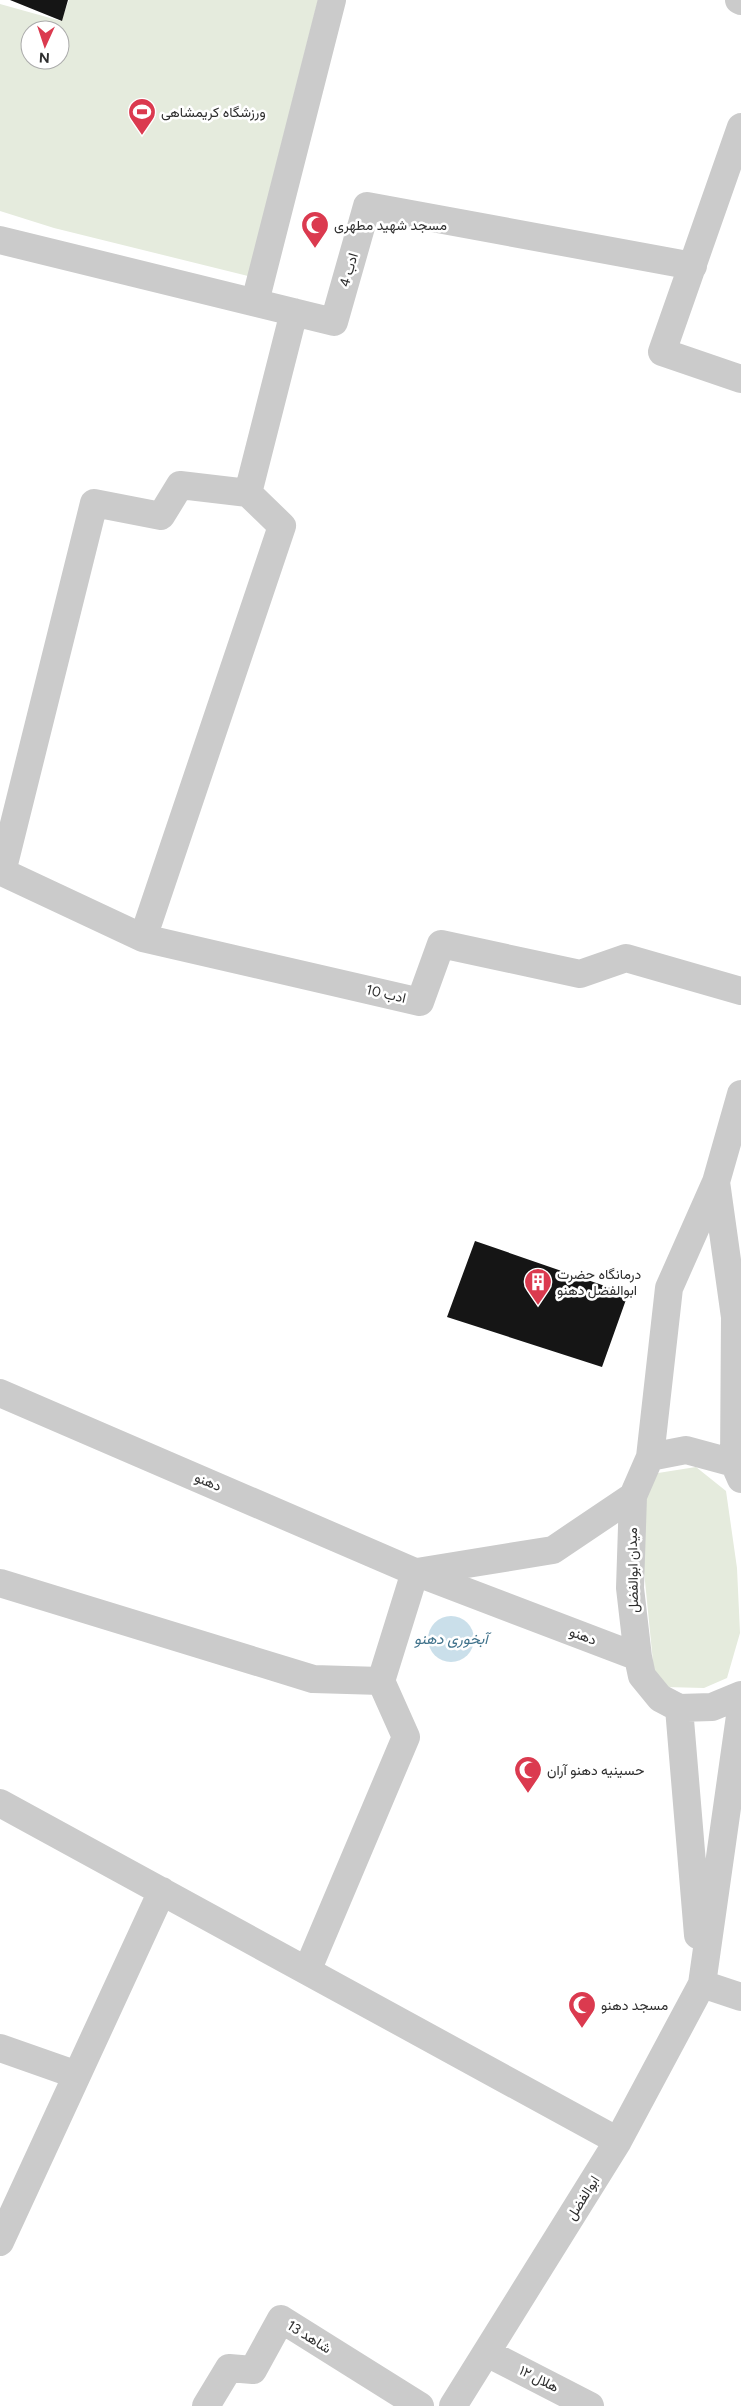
<svg xmlns="http://www.w3.org/2000/svg" width="741" height="2406" font-family="Figtree,Vazirmatn,sans-serif">
	<style>
		.green { fill: #e5ebdd; fill-rule: evenodd }
		.water { fill: #cadfea }
		.building { fill: #151515 }
		.lines { fill: none; stroke-linecap: round; stroke-linejoin: round }
		.minor { stroke: #cbcbcb; stroke-width: 28 }
		.labels { text-anchor: middle; dominant-baseline: central; stroke-width: 5; stroke-linejoin: round; paint-order: stroke }
		.poi-label { font-size: 14px; fill: #2e2e2e; stroke: #fff; text-anchor: start }
		.street-label { font-size: 14px; fill: #2e2e2e; stroke: #fff }
		.water-label { font-size: 15px; font-style: italic; fill: #41738c; stroke: #fff }
	</style>
	<rect width="100%" height="100%" fill="#fff"/>
	<!-- green -->
	<path class="green" d="M69 0H318L248 276 54 228 0 211V4L61 21ZM30 30H60V60H30Z
		M696 1467 726 1491 737 1568 740 1633 727 1678 704 1688 665 1687 654 1672 641 1541V1496L658 1473Z"/>
	<!-- water -->
	<path class="water" d="M428 1639a23 23 0 1 1 46 0a23 23 0 1 1-46 0Z"/>
	<!-- building -->
	<path class="building" d="M10 0H68L62 21Z
		M475 1241 628 1294 602 1367 447 1317Z"/>
	<g class="lines">
		<!-- minor -->
		<path class="minor" d="M739 0 741 1
			M741 127 662 352 741 379
			M0 240 334 322 367 206 693 266
			M255 302 332 0
			M0 871 143 938 420 1002 441 944 580 974 626 958 741 991
			M2 872 94 503 161 516 180 485 248 493
			M143 938 282 526 248 493 294 312
			M716 1182 735 1317 734 1463
			M0 1393 415 1572 638 1657
			M650 1457 669 1288 716 1182 741 1094
			M741 1479 734 1463 686 1450 650 1457 633 1496 630 1588 638 1657 642 1676 660 1698 679 1708 712 1707 741 1695
			M417 1572 553 1550 633 1496
			M0 1583 313 1679 381 1681
			M679 1708 698 1935
			M0 1803 618 2141
			M307 1971 406 1737 381 1681 415 1572
			M702 1984 741 1997
			M0 2048 77 2075
			M0 2242 162 1891
			M487 2353 590 2406
			M206 2406 229 2368 253 2370 281 2319 420 2406
			M453 2406 618 2141 702 1984 741 1709"/>
	</g>
	<!-- icons -->
	<defs>
		<symbol id="stadium-pin" viewBox="-11 -11 22 30"><path d="M0 17L-7.5 6A9.5 9.5 0 1 1 7.5 6Z" fill="#db3a4f" stroke="#fff"/><path d="M0-5a6.5 5 0 1 0 0 10a6.5 5 0 1 0 0-10ZM-3.5-1.8h7v3.6h-7Z" fill="#fff"/></symbol>
		<symbol id="mosque-pin" viewBox="-11 -11 22 30"><path d="M0 17L-7.5 6A9.5 9.5 0 1 1 7.5 6Z" fill="#db3a4f" stroke="#fff"/><path d="M3.5-4.9A6 6 0 1 0 3.5 4.9A5 5 0 1 1 3.5-4.9Z" fill="#fff"/></symbol>
		<symbol id="building-pin" viewBox="-11 -11 22 30"><path d="M0 17L-7.5 6A9.5 9.5 0 1 1 7.5 6Z" fill="#db3a4f" stroke="#fff"/><path d="M-4-6H4V6H1V3H-1V6H-4ZM-2.5-4.3h1.7v1.8h-1.7ZM.8-4.3h1.7v1.8H.8ZM-2.5-1h1.7V.8h-1.7ZM.8-1h1.7V.8H.8Z" fill="#fff"/></symbol>
	</defs>
	<g fill-rule="evenodd">
		<use href="#stadium-pin" x="126" y="96" width="32" height="43"/>
		<use href="#mosque-pin" x="299" y="209" width="32" height="43"/>
		<use href="#building-pin" x="522" y="1266" width="32" height="43"/>
		<use href="#mosque-pin" x="512" y="1754" width="32" height="43"/>
		<use href="#mosque-pin" x="566" y="1989" width="32" height="43"/>
	</g>
	<g class="labels">
		<!-- poi labels -->
		<g class="poi-label">
			<text x="161" y="112">ورزشگاه کریمشاهی</text>
			<text x="334" y="225">مسجد شهید مطهری</text>
			<text x="557" y="1274">درمانگاه حضرت<tspan x="557" dy="16">ابوالفضل دهنو</tspan></text>
			<text x="547" y="1770">حسینیه دهنو آران</text>
			<text x="601" y="2005">مسجد دهنو</text>
		</g>
		<!-- street labels -->
		<g class="street-label">
			<text transform="translate(349 270) rotate(-74)">ادب 4</text>
			<text transform="translate(386 994) rotate(13)">ادب 10</text>
			<text transform="translate(208 1482) rotate(23)">دهنو</text>
			<text transform="translate(633 1570) rotate(-91)">میدان ابوالفضل</text>
			<text transform="translate(583 1636) rotate(21)">دهنو</text>
			<text transform="translate(583 2198) rotate(-58)">ابوالفضل</text>
			<text transform="translate(309 2337) rotate(32)">شاهد 13</text>
			<text transform="translate(539 2379) rotate(27)">هلال ۱۲</text>
		</g>
		<!-- water labels -->
		<g class="water-label">
			<text x="451" y="1639">آبخوری دهنو</text>
		</g>
	</g>
	<!-- north arrow -->
	<g transform="translate(45 45) rotate(183)"><circle r="24" fill="#ffffff" stroke="#ababab"/>
	<path d="M0-4L9 19L0 12L-9 19Z" fill="#db3a4f"/>
	<text y="-8" font-size="14" font-weight="bold" text-anchor="middle" fill="#2e2e2e">N</text>
	</g>
</svg>
